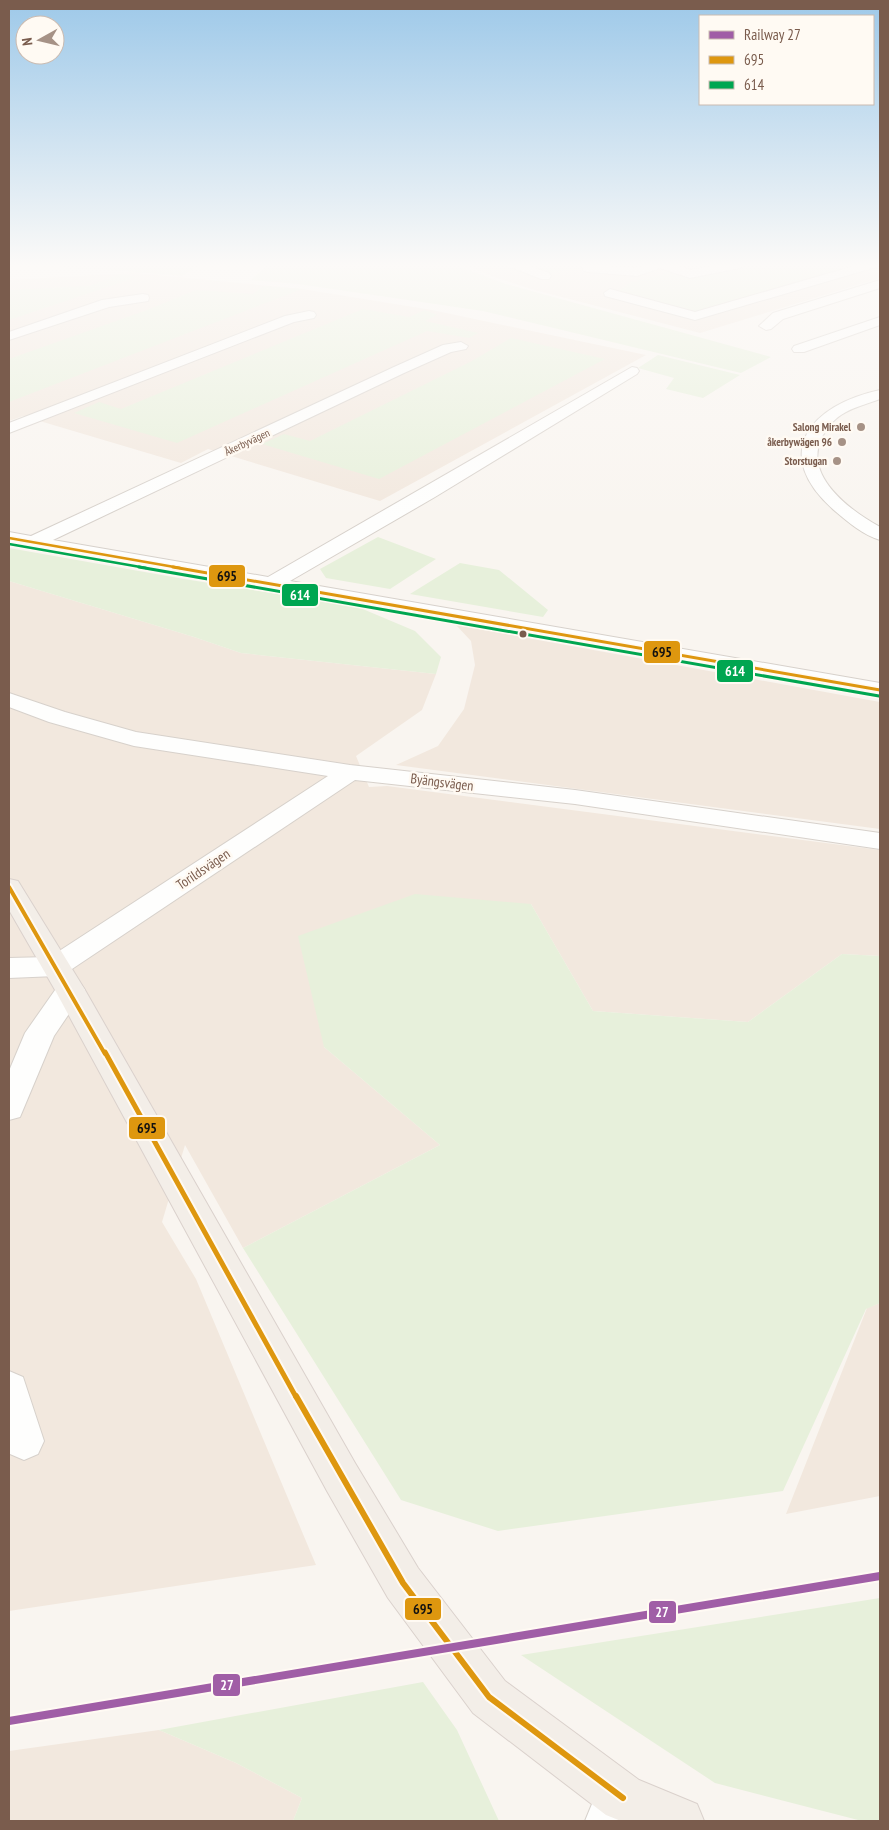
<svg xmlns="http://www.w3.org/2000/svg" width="889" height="1830" font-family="'PT Sans Narrow',sans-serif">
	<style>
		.residential { fill: #f2e8de }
		.green { fill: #e7f0db }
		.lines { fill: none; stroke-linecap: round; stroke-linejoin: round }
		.minor-casing { stroke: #d7d1cb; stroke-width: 2 }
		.major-casing { stroke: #dad1cc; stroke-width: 2 }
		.minor { fill: #fefefd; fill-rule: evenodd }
		.major { fill: #f3eee8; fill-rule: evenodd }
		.bus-1-far4-casing { stroke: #fffaf3; stroke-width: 5 }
		.bus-1-far3-casing { stroke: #fffaf3; stroke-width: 6 }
		.bus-1-far2-casing { stroke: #fffaf3; stroke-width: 8 }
		.bus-1-far1-casing { stroke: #fffaf3; stroke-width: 9 }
		.bus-1-casing { stroke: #fffaf3; stroke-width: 10 }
		.bus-2-far1-casing { stroke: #fffaf3; stroke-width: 5 }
		.bus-2-casing { stroke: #fffaf3; stroke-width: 6 }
		.bus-1-far4 { stroke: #de970f; stroke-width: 2.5 }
		.bus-1-far3 { stroke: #de970f; stroke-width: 3 }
		.bus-1-far2 { stroke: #de970f; stroke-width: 4 }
		.bus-1-far1 { stroke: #de970f; stroke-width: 5 }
		.bus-1 { stroke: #de970f; stroke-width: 6 }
		.bus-2-far1 { stroke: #00a651; stroke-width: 2.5 }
		.bus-2 { stroke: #00a651; stroke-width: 3 }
		.rail-1-casing { stroke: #fffaf3; stroke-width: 12 }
		.rail-1 { stroke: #a05ea6; stroke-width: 8 }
		.poi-dot { fill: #a69286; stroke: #fffaf3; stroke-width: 2 }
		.bus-dot { fill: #7a5c4d; stroke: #fffaf3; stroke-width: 2 }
		.labels { text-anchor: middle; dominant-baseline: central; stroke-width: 5; stroke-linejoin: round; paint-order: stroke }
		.far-poi-label { font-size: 11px; font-weight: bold; fill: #7a5c4d; stroke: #fffaf3; text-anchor: end }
		.far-street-label { font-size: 11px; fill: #7a5c4d; stroke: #fffaf3 }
		.street-label { font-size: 14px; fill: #7a5c4d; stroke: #fffaf3 }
		.line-badge { stroke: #fffaf3; stroke-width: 2 }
		.badge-label { font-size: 14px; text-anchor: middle; font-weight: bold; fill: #fff }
		.pale-badge-label { font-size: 14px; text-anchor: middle; font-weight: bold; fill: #111 }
	</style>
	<rect width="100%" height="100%" fill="#f9f5f0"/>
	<!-- residential -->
	<path class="residential" d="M464 264H880V278L700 333 531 289 494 277Z
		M135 273 302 289 432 310 646 355 380 501 208 449 181 463 23 416 9 421V280Z
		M9 581 194 637 241 653 436 674 422 710 356 756 369 787 387 786 880 850V956L842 954 748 1022 593 1011 531 904 324 1047 440 1145 243 1248 185 1145 162 1222 196 1279 316 1565 9 1611Z
		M456 625 880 702V829L396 765 438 746 464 709 475 665 471 641Z
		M880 1303V1496L786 1514 867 1308Z
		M159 1730 236 1763 302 1798 293 1821H9V1751Z"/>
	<!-- green -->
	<path class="green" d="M65 264H201L182 276 112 270 60 268Z
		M238 264H452L506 284 771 357 741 373 483 311 298 284 251 280 266 266Z
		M499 264H597L609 268H578L529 276Z
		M732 264H880V265L699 319 612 296 631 282 662 275 668 268 693 272Z
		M121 274 137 277 9 320V290L89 286Z
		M263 286 302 289 9 402V359L147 310 196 290 253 294Z
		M363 309 409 317 425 310 437 315 425 321 478 333 469 338 427 331 177 443 74 413 99 402 121 409Z
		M511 338 605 359 379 479 262 444 284 434 310 441 472 361Z
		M658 355 740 375 703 398 666 389 674 378 638 368Z
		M378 537 436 559 390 589 326 578 320 569Z
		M9 548 184 579 358 607 415 631 441 657 436 674 241 653 194 637 9 581Z
		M460 563 499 570 548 610 543 617 410 594Z
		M415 894 531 904 593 1011 748 1022 842 954 880 956V1303L866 1309 783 1491 498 1531 401 1500 243 1248 440 1145 324 1047 298 936Z
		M880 1598V1821H862L715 1783 521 1655Z
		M423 1682 457 1730 499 1821H293L302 1798 236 1763 159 1730Z"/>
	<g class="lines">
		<defs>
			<path id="minor" d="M509 264H524L549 273 551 276 549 279H541L511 267Z
				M580 264 636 268 650 264H670L691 270 724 264H746L740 268 690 278 660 268 637 276 588 272 584 271Z
				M861 264H878L876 267 695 320 605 296 604 293 610 289 695 312Z
				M880 280V288L783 319 771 329 766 330 759 326 773 313Z
				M143 294 148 295 149 298 148 301 109 307 9 340V332L102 300Z
				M309 311 314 312 316 315 314 318 294 322 9 433V423L285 316Z
				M880 317V325L804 352H794L792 349 794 346Z
				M461 342 468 346 466 349 451 352 404 373 53 540 268 577 632 367 637 368 639 371 637 374 435 497 290 581 880 683V697L9 544V532L31 536 394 367 443 345Z
				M880 390V399C867 404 853 407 841 415 832 421 826 429 821 439 804 477 851 511 880 527V540C863 535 848 522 835 511 769 454 810 405 880 390Z
				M9 693 65 712 136 732 350 765 575 790 880 833V849L575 804 355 780 66 973 56 976 9 978V958L50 957 328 776 134 746 49 722 9 707Z
				M70 980 80 983 85 990 54 1036 20 1117 9 1120V1071L25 1033 60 983Z
				M9 1371 23 1377 44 1441 38 1454 24 1460 10 1454 9 1452Z
				M623 1774 640 1781 647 1798 636 1821H585L592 1804 606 1781Z"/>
			<path id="major" d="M9 879 18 881 85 990 355 1463 418 1568 505 1681 639 1780 697 1804 704 1821H621L606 1815 473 1713 388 1598 327 1491 55 990 9 910Z"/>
		</defs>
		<!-- minor casing -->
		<use href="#minor" class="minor-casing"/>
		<!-- major casing -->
		<use href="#major" class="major-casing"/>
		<!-- minor -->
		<use href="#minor" class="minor"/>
		<!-- major -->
		<use href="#major" class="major"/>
		<defs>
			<path id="bus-1-far4" d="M9 538 180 568"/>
			<path id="bus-1-far3" d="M173 567 880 690"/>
			<path id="bus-1-far2" d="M9 887 105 1054"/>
			<path id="bus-1-far1" d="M105 1052 296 1397"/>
			<path id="bus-1" d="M296 1396 403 1583 489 1697 623 1798"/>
			<path id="bus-2-far1" d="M9 544 146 568"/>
			<path id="bus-2" d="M139 567 879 696"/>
		</defs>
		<!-- bus-1-far4 casing -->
		<use href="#bus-1-far4" class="bus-1-far4-casing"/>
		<!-- bus-1-far3 casing -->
		<use href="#bus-1-far3" class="bus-1-far3-casing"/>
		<!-- bus-1-far2 casing -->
		<use href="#bus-1-far2" class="bus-1-far2-casing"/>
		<!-- bus-1-far1 casing -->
		<use href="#bus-1-far1" class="bus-1-far1-casing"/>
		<!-- bus-1 casing -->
		<use href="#bus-1" class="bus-1-casing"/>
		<!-- bus-2-far1 casing -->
		<use href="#bus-2-far1" class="bus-2-far1-casing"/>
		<!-- bus-2 casing -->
		<use href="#bus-2" class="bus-2-casing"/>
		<!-- bus-1-far4 -->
		<use href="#bus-1-far4" class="bus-1-far4"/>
		<!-- bus-1-far3 -->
		<use href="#bus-1-far3" class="bus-1-far3"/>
		<!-- bus-1-far2 -->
		<use href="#bus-1-far2" class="bus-1-far2"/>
		<!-- bus-1-far1 -->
		<use href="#bus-1-far1" class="bus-1-far1"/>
		<!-- bus-1 -->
		<use href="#bus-1" class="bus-1"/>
		<!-- bus-2-far1 -->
		<use href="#bus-2-far1" class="bus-2-far1"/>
		<!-- bus-2 -->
		<use href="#bus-2" class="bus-2"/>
		<defs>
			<path id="rail-1" d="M9 1721 880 1576"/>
		</defs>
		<!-- rail-1 casing -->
		<use href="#rail-1" class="rail-1-casing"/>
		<!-- rail-1 -->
		<use href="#rail-1" class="rail-1"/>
	</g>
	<!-- sky -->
	<linearGradient id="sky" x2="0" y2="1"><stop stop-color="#9ec9e9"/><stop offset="0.51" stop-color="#fcfaf8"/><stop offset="1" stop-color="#fcfaf8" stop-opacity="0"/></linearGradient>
	<rect width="889" height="520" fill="url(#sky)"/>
	<!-- markers -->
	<g class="poi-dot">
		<circle cx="861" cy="427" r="5"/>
		<circle cx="842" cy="442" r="5"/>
		<circle cx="837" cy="461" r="5"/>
	</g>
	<circle class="bus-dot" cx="523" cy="634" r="4.5"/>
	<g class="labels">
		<!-- far-poi labels -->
		<g class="far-poi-label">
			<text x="851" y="427">Salong Mirakel</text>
			<text x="832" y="442">åkerbywägen 96</text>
			<text x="827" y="461">Storstugan</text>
		</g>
		<!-- far-street labels -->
		<g class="far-street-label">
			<text transform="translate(247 442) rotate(-25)">Åkerbyvägen</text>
		</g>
		<!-- street labels -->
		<g class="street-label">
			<text transform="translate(442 782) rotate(7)">Byängsvägen</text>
			<text transform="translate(203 869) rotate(-34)">Torildsvägen</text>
		</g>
	</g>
	<g class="line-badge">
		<rect x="208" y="564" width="38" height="24" rx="5" fill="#de970f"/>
		<rect x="281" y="583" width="38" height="24" rx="5" fill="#00a651"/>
		<rect x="643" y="640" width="38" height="24" rx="5" fill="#de970f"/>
		<rect x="716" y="659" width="38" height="24" rx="5" fill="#00a651"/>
		<rect x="128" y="1116" width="38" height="24" rx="5" fill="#de970f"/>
		<rect x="404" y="1597" width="38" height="24" rx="5" fill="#de970f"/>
		<rect x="648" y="1600" width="29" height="24" rx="5" fill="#a05ea6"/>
		<rect x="212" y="1673" width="29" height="24" rx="5" fill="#a05ea6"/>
	</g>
	<g class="badge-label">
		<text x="300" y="600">614</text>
		<text x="735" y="676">614</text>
		<text x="662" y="1617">27</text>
		<text x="227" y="1690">27</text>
	</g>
	<g class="pale-badge-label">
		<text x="227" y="581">695</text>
		<text x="662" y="657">695</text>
		<text x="147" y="1133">695</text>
		<text x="423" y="1614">695</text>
	</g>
	<!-- border -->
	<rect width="889" height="1830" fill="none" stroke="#7a5c4d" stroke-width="20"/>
	<!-- legend -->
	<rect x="699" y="15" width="175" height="90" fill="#fffaf3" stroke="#cabbb1"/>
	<rect x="709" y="31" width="25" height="8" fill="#a05ea6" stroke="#cabbb1"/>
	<text x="744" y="40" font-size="15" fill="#7a5c4d">Railway 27</text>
	<rect x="709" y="56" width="25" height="8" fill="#de970f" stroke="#cabbb1"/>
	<text x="744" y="65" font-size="15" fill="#7a5c4d">695</text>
	<rect x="709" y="81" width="25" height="8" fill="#00a651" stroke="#cabbb1"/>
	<text x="744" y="90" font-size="15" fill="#7a5c4d">614</text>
	<!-- north arrow -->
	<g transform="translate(40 40) rotate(262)"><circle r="24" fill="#fffaf3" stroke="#cabbb1"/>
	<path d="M0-4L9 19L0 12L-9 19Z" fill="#a69286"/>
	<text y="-8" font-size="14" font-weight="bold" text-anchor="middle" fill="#7a5c4d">N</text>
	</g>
</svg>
